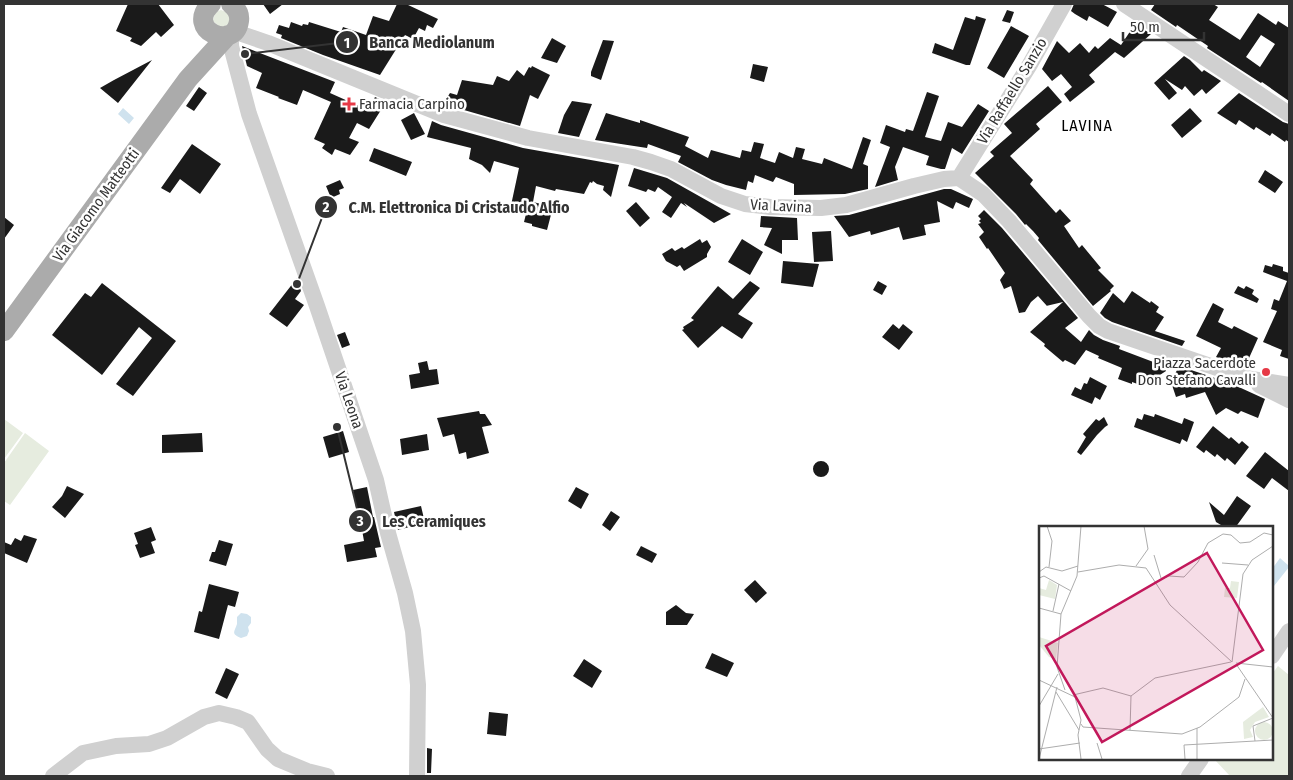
<svg xmlns="http://www.w3.org/2000/svg" width="1293" height="780" font-family="'Fira Sans Condensed',sans-serif">
	<style>
		.green { fill: #e6ecdf }
		.water { fill: #cfe2ee }
		.building { fill: #1a1a1a; fill-rule: evenodd }
		.lines { fill: none; stroke-linecap: round; stroke-linejoin: round }
		.minor { stroke: #d0d0d0; stroke-width: 16 }
		.major { stroke: #ababab; stroke-width: 20 }
		.poi-dot { fill: #e63946; stroke: #fff; stroke-width: 2 }
		.labels { text-anchor: middle; dominant-baseline: central; stroke-width: 5; stroke-linejoin: round; paint-order: stroke }
		.street-label { font-size: 15px; fill: #333; stroke: #fff }
		.poi-label { font-size: 15px; fill: #333; stroke: #fff; text-anchor: start }
		.neighbourhood-label { font-size: 16px; letter-spacing: 1px; fill: #000; stroke: #fff }
		.inset-road { fill: none; stroke: #adadad; stroke-width: 1 }
		.view { fill: #c2185b; fill-opacity: 0.15; stroke: #c2185b; stroke-width: 2.5 }
		.inset-edge { fill: none; stroke: #333; stroke-width: 2.5 }
		.leader { fill: none; stroke: #333; stroke-width: 2 }
		.callout-dot { fill: #333; stroke: #fff; stroke-width: 2 }
		.mark-label { font-size: 15px; text-anchor: middle; font-weight: bold; fill: #fff }
		.callout-label { font-size: 16px; text-anchor: middle; font-weight: bold; fill: #333; stroke: #fff; stroke-width: 5; stroke-linejoin: round; paint-order: stroke }
	</style>
	<rect width="100%" height="100%" fill="#fff"/>
	<!-- green -->
	<path class="green" d="M221 10 226 12 230 16 229 24 221 28 213 21C214 16 215 12 221 10Z
		M4 419 23 433 4 459Z
		M25 433 49 451 10 505 4 501V463Z
		M1278 666 1289 675V776H1230L1214 759H1272V674Z"/>
	<!-- water -->
	<path class="water" d="M123 108 134 118 129 124 118 114Z
		M1280 558 1289 566V567L1274 586 1272 584V569Z
		M241 613 247 614 251 617V623L248 627 249 631 247 636 241 638C230 634 235 631 237 624 237 622 237 620 237 617Z"/>
	<!-- building -->
	<path class="building" d="M128 4H158L174 25 161 37 156 32 141 46 130 41 132 38 116 31Z
		M263 4H283L270 14Z
		M397 4H406L438 19 433 28 427 25 425 31 419 28 413 39 405 35 380 75 323 55 281 38 282 35 276 33 279 25 289 28 291 22 302 26 303 24 308 25 309 22 341 32 343 27 366 35 373 16 389 21Z
		M1074 4H1102L1117 12 1108 27 1089 16 1087 21 1075 14 1071 11Z
		M1155 4H1213L1218 7 1209 20 1240 40 1258 13 1276 25 1278 21 1289 28V101L1262 82 1261 83 1207 48 1208 46 1177 25 1176 27 1151 10ZM1261 35 1275 44 1260 67 1246 57Z
		M1007 10 1014 12 1010 23 1002 21Z
		M976 16 986 19 970 65H966L932 53 935 43 953 50 965 17 975 20Z
		M1135 24 1151 34 1124 58 1115 52 1089 75 1095 82 1070 102 1064 94 1072 87 1061 74 1052 81 1042 69 1057 41 1069 53 1080 43 1089 53 1095 46 1098 49 1110 38 1121 45Z
		M1011 26 1029 36 1004 78 987 68Z
		M552 38 566 46 557 63 541 58Z
		M603 40 614 41 601 80 591 76V72Z
		M242 46 335 82 330 93 368 110 375 97 386 102 369 129 357 123 349 138 359 142 350 155 335 149 332 155 322 148 325 144 314 139 331 102 303 90 297 105 278 98 279 97 256 88 262 73 247 66Z
		M1184 56 1190 60 1202 72 1204 70 1221 81 1206 94 1202 89 1194 96 1185 86 1182 90 1165 79 1177 93 1169 100 1154 83Z
		M152 60 118 103 100 88 114 80Z
		M753 64 768 67 764 82 750 78Z
		M532 66 550 75 538 99 530 95 520 126 443 104 450 93 457 95 462 80 493 85 497 76 509 81 517 70 524 76 529 67 531 68Z
		M1048 86 1062 102 1036 124 1040 129 1010 156 1033 180 1030 184 1056 213 1060 209 1071 221 1064 226 1079 248 1082 245 1101 268 1098 270 1114 286 1110 290 1111 291 1093 306 1038 240 1039 238 1033 231 1026 224 1025 225 1016 214 975 173 994 156 990 152 1012 133 1004 124 1005 123Z
		M199 87 207 93 194 111 186 106Z
		M927 92 939 96 925 137 941 141 948 122 962 127 978 104 989 111 962 154 952 148 945 169H941L926 165 929 156 903 147 895 167 898 180 875 187 890 147 880 143 886 125 905 132 906 129 913 131Z
		M1239 93 1283 122 1289 124V142L1286 140 1285 142 1272 133 1270 136 1256 127 1254 130 1239 120 1236 125 1217 113Z
		M572 101 592 104 579 137 558 133 564 115Z
		M1190 108 1202 121 1182 138 1171 125Z
		M414 113 425 134 411 140 401 120Z
		M606 113 640 123V120L689 137 685 146 708 158 711 150 740 158 742 150 751 152 754 142 764 144 760 158 775 163 779 152 793 158 796 147 805 149 802 159 822 164 824 158 852 169 863 137 871 140 863 164 868 166V189L845 194 794 195V184L776 177 773 182 755 175 753 183 748 181 746 190 726 185 712 180 678 162 681 156 648 144 647 148 595 140Z
		M432 121 441 125 523 148 619 165 611 197 603 190 604 186 597 184 593 181 592 183 590 182 584 194 556 189 555 191 536 186 533 202 553 207 547 230 532 226V224L524 222 526 214 510 210 519 168 494 161 490 173 482 165 469 159 471 148 427 137Z
		M192 144 221 164 200 194 180 179 170 193 161 188Z
		M374 148 412 162 406 176 369 161Z
		M634 168 667 178 731 214 714 223 684 203 687 207 681 203 671 218 662 212 672 197 658 187 655 192 648 189 646 192 628 186Z
		M1265 170 1283 182 1275 193 1258 182Z
		M340 180 344 188 339 190 340 194 331 198 326 186Z
		M944 189H951L973 199 969 208 956 202 953 209 937 201 940 222 924 225 926 235 903 240 899 227 871 235 870 231 849 237 834 216 849 215Z
		M636 202 650 218 640 227 626 211Z
		M984 210 1002 228 1078 318 1065 328 1081 342 1089 330 1094 335 1103 340 1120 346 1119 349 1156 363 1159 360 1166 371 1143 386 1132 382V384L1118 379 1122 368 1098 358 1099 356 1086 350 1075 365 1065 360 1063 362 1044 346 1045 344 1030 332 1063 302 1046 306H1047L1038 296 1031 302 1025 312 1019 313 1011 286 1004 289 1000 280 1005 273 988 248 987 249 979 237 984 232 978 224 981 223 979 221 981 219 978 216Z
		M761 216 797 218 798 240H782V254L764 245 772 228 760 227Z
		M4 217 14 225 4 239Z
		M831 231 833 261 814 262 812 232Z
		M700 239 702 243 707 240 711 247 707 254V257L684 271 680 265 677 267 666 261 662 254 672 248 675 251 682 247 684 249Z
		M742 239 763 252 750 275 728 262Z
		M783 261 819 264 813 287 781 283Z
		M1273 264 1283 267V271L1289 273V359L1280 356 1282 350 1263 342 1277 311 1271 309 1274 299 1279 301 1287 281 1263 272 1265 265 1272 267Z
		M297 278 301 291 295 299 304 305 287 327 269 314Z
		M750 281 760 288 738 314 753 323 742 339 722 326 698 348 682 330 684 329 683 327 694 320 691 318 718 286 733 299Z
		M878 281 887 286 882 295 873 290Z
		M102 283 176 341 133 396 116 384 152 338 139 327 102 375 52 335 85 293 91 297Z
		M1238 286 1244 289 1246 286 1254 290 1252 294 1259 299 1257 303 1234 293Z
		M1132 291 1150 303 1151 301 1159 307 1156 312 1164 317 1155 331 1185 341 1182 346 1112 322 1105 318 1100 313 1113 293 1124 303Z
		M1213 303 1224 309 1218 322 1232 329 1234 326 1258 338 1245 367 1216 357 1221 348 1196 336Z
		M893 324 899 329 903 324 913 332 899 350 882 337Z
		M345 332 350 345 342 348 337 335Z
		M427 361 429 370 437 369 439 384 411 389 409 375 420 373 418 363Z
		M1179 366 1230 383 1265 399 1258 418 1241 411 1238 414 1226 408 1216 415 1205 392 1186 398 1185 394 1176 397 1171 382Z
		M1090 377 1107 386 1100 400 1095 397 1092 404 1071 395 1075 387 1081 390 1084 383 1087 384Z
		M479 411 480 414H485L492 425 482 427 489 453 467 459 466 452 459 454 454 434 443 437 437 418Z
		M1144 414 1154 417 1155 414 1182 424 1184 418 1194 422 1187 442 1182 439 1180 444 1134 427 1137 418 1142 420Z
		M1104 417 1108 425 1105 427 1097 435 1081 455 1077 452 1086 437 1083 434 1096 419 1099 421Z
		M1213 426 1229 439 1231 437 1239 444 1242 441 1249 447 1235 465 1227 458 1225 461 1217 454 1215 457 1206 450 1204 453 1196 447Z
		M343 431 349 452 329 458 323 437Z
		M202 433 203 452 162 453V435Z
		M427 434 429 450 402 455 400 439Z
		M1265 452 1289 471V491L1272 478 1264 489 1246 476Z
		M813 469a8 8 0 1 1 16 0a8 8 0 1 1-16 0Z
		M67 486 84 494 65 518 52 507 62 496Z
		M367 487 373 517H374L381 547 375 548 377 557 347 562 344 545 364 541 360 519H358L353 490Z
		M576 487 589 494 581 509 568 501Z
		M1237 496 1251 506 1235 528H1226L1216 522 1209 502 1224 515Z
		M421 506 425 523 398 530 394 512Z
		M611 511 620 517 610 531 602 525Z
		M151 527 156 540 151 542 155 553 140 558 135 545 138 544 134 533Z
		M24 535 37 539 27 563 4 553V542L11 545 15 538 21 541Z
		M219 540 233 544 226 566 209 561 212 552H215Z
		M641 546 657 554 652 563 636 555Z
		M755 580 767 593 756 603 744 590Z
		M209 584 239 592 235 607 228 605 219 639 194 632 199 611 202 612Z
		M676 605 686 613 694 614 687 625H666V612Z
		M712 653 734 663 727 677 705 668Z
		M584 659 602 671 592 688 573 676Z
		M226 668 239 674 227 699 215 693Z
		M489 712 508 714 506 736 487 734Z
		M427 748 432 749 431 773H427Z"/>
	<g class="lines">
		<!-- minor -->
		<path class="minor" d="M1124 4 1289 114
			M233 31 268 43 444 115 528 138 633 157 651 162 671 169 721 196 745 204 770 207 821 208 846 205 914 186 944 179 959 178 983 194 1009 221 1089 316 1099 326 1108 331 1246 378 1289 385
			M231 33V46L249 114 317 306 376 480 388 533 405 593 413 631 418 685 417 776
			M959 178 1029 66 1064 4
			M1259 385 1289 400
			M1272 656 1289 631
			M53 776 83 753 116 746 149 744 167 738 204 717 219 713 236 717 248 722 267 749 278 759 307 771 327 776
			M1189 776 1201 759"/>
		<!-- major -->
		<path class="major" d="M211 4C184 30 235 52 239 21 240 14 236 8 231 4
			M4 331 188 79 228 35"/>
	</g>
	<!-- markers -->
	<g class="poi-dot">
		<path d="M346.5 96.5h5v5h5v5h-5v5h-5v-5h-5v-5h5z"/>
		<circle cx="1266" cy="372" r="5"/>
	</g>
	<g class="labels">
		<!-- street labels -->
		<g class="street-label">
			<text transform="translate(1012 91) rotate(-59)">Via Raffaello Sanzio</text>
			<text transform="translate(96 205) rotate(-54)">Via Giacomo Matteotti</text>
			<text transform="translate(781 206) rotate(3)">Via Lavina</text>
			<text transform="translate(349 400) rotate(71)">Via Leona</text>
		</g>
		<!-- poi labels -->
		<g class="poi-label">
			<text x="359" y="104">Farmacia Carpino</text>
			<text x="1256" y="363" text-anchor="end">Piazza Sacerdote<tspan x="1256" dy="17">Don Stefano Cavalli</tspan></text>
		</g>
		<!-- neighbourhood labels -->
		<g class="neighbourhood-label">
			<text x="1087" y="125">LAVINA</text>
		</g>
	</g>
	<!-- overview -->
	<g transform="translate(1039 526)">
		<rect width="234" height="234" fill="#fff"/>
		<path d="M10 54 18 59 16 73 0 69V62L7 64ZM192 55 200 56 198 72 185 71 186 62H191ZM0 111 19 117 17 133 10 131 0 119ZM224 181 230 191 216 196 211 204 214 211 205 213 204 196ZM216 205a9 9 0 1 1 18 0a9 9 0 1 1-18 0Z" fill="#e6ecdf"/>
		<path class="inset-road" d="M8 0 13 15 10 41M115 29 122 52M183 37 209 39M97 40 109 23 105 0M0 46 7 41 23 45 39 40M39 46 80 39 107 42 131 79 193 136M0 52 5 50 32 65M116 56 130 50 145 51 159 36 169 17 184 8 192 9 201 17 211 16 225 7 234 9M0 82 22 88M14 85 20 58M193 136 204 48 213 34 234 20M197 137 234 141M197 138 234 192M0 154 36 171 42 194 39 209 42 233M26 164 18 141 22 88 38 50 42 0M17 166 40 204M34 169 64 162 92 170 116 152 192 136M0 180 19 148M42 198 44 201 143 208 161 201 200 171 206 153M91 204 92 170M216 215 214 200 234 192M58 217 63 233M0 223 41 217M0 233 18 161M146 233 145 219 234 214M158 233V202"/>
		<path class="view" d="M168 27 224 124 63 216 7 120Z"/>
		<rect width="234" height="234" class="inset-edge"/>
	</g>
	<!-- callouts -->
	<path class="leader" d="M245 54L347 42M297 284L326 207M337 427L360 521"/>
	<g class="callout-dot">
		<circle cx="245" cy="54" r="5"/>
		<circle cx="297" cy="284" r="5"/>
		<circle cx="337" cy="427" r="5"/>
		<circle cx="347" cy="42" r="12"/>
		<circle cx="326" cy="207" r="12"/>
		<circle cx="360" cy="521" r="12"/>
	</g>
	<g class="mark-label">
		<text x="347" y="48">1</text>
		<text x="326" y="212">2</text>
		<text x="360" y="526">3</text>
	</g>
	<g class="callout-label">
		<text x="432" y="48">Banca Mediolanum</text>
		<text x="459" y="213">C.M. Elettronica Di Cristaudo Alfio</text>
		<text x="434" y="527">Les Ceramiques</text>
	</g>
	<!-- border -->
	<rect width="1293" height="780" fill="none" stroke="#333333" stroke-width="10"/>
	<!-- scale -->
	<path d="M1123 32v8h81v-8" fill="none" stroke="#333333" stroke-width="2.5"/>
	<text x="1130" y="32" font-size="15" fill="#333333" stroke="#ffffff" stroke-width="4" paint-order="stroke">50 m</text>
</svg>
